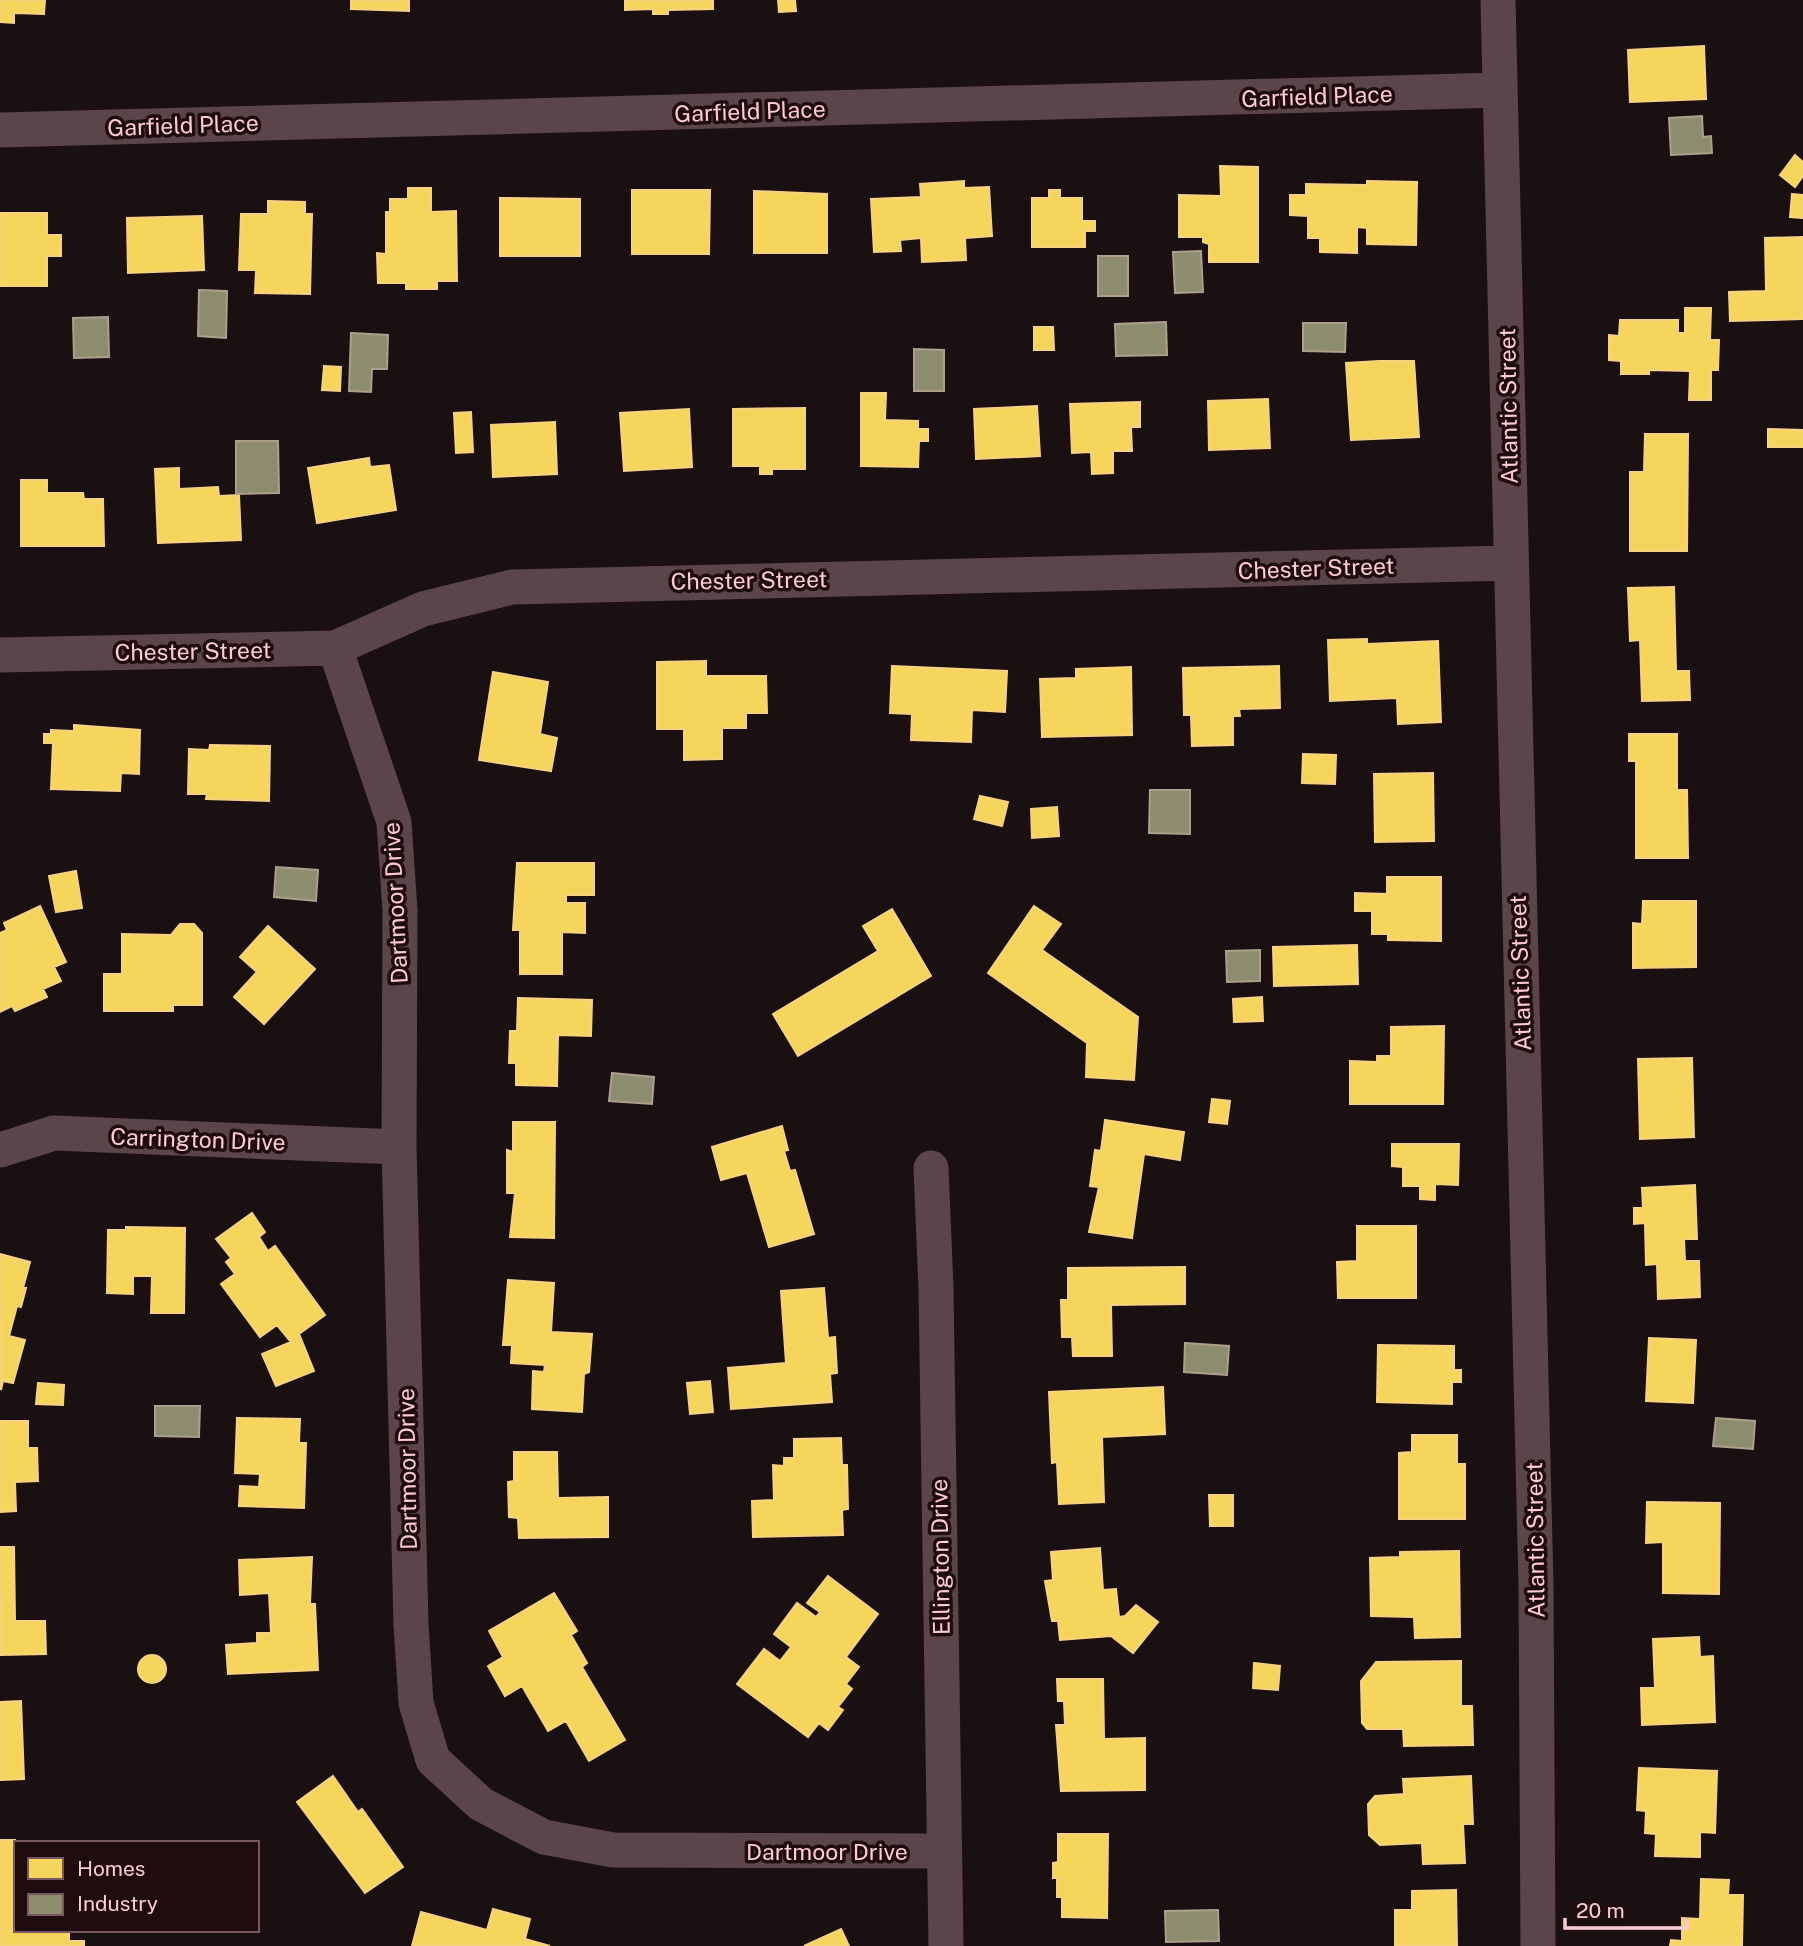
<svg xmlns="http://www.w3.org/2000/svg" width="1803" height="1946" font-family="'Public Sans',sans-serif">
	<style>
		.homes { fill: #f6d55c; stroke: #f9d281; stroke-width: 2 }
		.industry { fill: #8c8c6e; stroke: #ae9f8d; stroke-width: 2 }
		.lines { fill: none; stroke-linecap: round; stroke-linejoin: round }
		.minor { stroke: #5b454b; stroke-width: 35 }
		.labels { text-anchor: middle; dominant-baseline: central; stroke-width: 7; stroke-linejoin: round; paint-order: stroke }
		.street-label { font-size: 23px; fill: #ffcad6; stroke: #1e0c0f }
	</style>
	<rect width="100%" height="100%" fill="#1a1012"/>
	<!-- homes -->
	<path class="homes" d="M0 0H45L44 14 14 13V23L0 22Z
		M351 0H409V11L351 9Z
		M625 0H713V9L668 10V14H653V9L625 10Z
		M778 0H795L796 11 779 12Z
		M1704 46 1706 99 1630 102 1628 50Z
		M1795 155 1803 162V176L1795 187 1780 175Z
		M1220 166 1258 167V262H1209V244L1203 242V237H1179V195L1221 196Z
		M964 181V188L989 187 992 236 965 238 966 260 922 262 921 238 900 240 901 251 874 252 871 199 921 197 920 184Z
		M1367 181 1417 182 1416 245 1367 244V228L1357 227V253L1320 252V238H1308V216L1290 215V195H1306V184L1367 185Z
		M408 188H431V212L456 211 457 281H437V289H406V283H378L377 253 386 254V212H390V199H408Z
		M632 190H710L709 254H632Z
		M1049 190H1060V198H1082V221H1095V231H1085V247H1032V198H1049Z
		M754 191 827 194V253H754Z
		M1792 194 1803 195V218L1790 217Z
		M500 198 580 199V256H500Z
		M268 201 305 202V214H312L310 294 255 293 256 270H239L241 214H268Z
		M0 213H47V235H61V256H47V286H0Z
		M202 216 204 270 128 273 127 218Z
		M1803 237V319L1730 321 1729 292 1766 291 1765 238Z
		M1685 308H1711L1710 340H1719L1718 370H1711V400H1689L1690 371 1649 370V374H1621V361L1609 360V335L1619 336 1620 320H1678V333H1685Z
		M1034 327H1053L1054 350H1034Z
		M1379 361H1414L1419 437 1351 440 1346 363Z
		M324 366 341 367 340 391 322 390Z
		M861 393H886L885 420 918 421V429H928V441H919L918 467 861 466Z
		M1268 399 1270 448 1209 450 1208 401Z
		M1140 402V427H1131L1132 451H1113V473L1092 474 1091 452 1072 453 1070 404Z
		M1037 406 1040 456 976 459 974 409Z
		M805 408V469H772V474H760V466H733V409Z
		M689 409 692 467 624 471 620 413Z
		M471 412 473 452 456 453 454 413Z
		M555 422 557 474 493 477 491 425Z
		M1768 429 1803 430V447H1768Z
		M1645 434H1688L1687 551H1630V472H1644Z
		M369 458 370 467 389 465 396 510 317 523 308 468Z
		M179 468V489L218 487 219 496 239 495 241 540 158 543 155 469Z
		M21 480H47V493H83L84 499H103L104 546H21Z
		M1674 587 1676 671H1689L1690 700 1642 701 1640 640 1630 641 1628 588Z
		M1367 639V644L1438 641 1441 722 1398 724 1397 698 1330 701 1328 640Z
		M706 661V676H766L767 713H746V728H722V759L684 760V729H657V662Z
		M892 666 1007 671 1005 712 972 710 971 742 911 740 912 714 890 713Z
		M1279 666 1280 708 1239 709 1240 716H1233V745L1192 746 1191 715H1184L1183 668Z
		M1131 667 1132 735 1042 737 1040 679 1076 678V669Z
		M493 672 548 682 540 734 557 738 551 771 479 760Z
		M74 725 140 730 139 774 121 773 120 791 51 789 53 743H44V734H51V730L74 731Z
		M1629 734H1677V790H1687L1688 858H1636V761H1629Z
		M210 745 270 746 269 801 206 799 207 794H188L189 749 209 750Z
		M1303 754 1336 755 1335 784 1302 783Z
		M1433 773 1434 841 1375 842 1374 774Z
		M980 796 1008 802 1002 826 974 819Z
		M1057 807 1059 836 1032 838 1031 809Z
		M517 863H594V895H566V903H585V933L562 932V974H520V930H513Z
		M76 871 82 908 56 912 49 876Z
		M1387 877H1441V941L1388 940V934H1372V911H1355V893L1387 894Z
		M1643 901H1696V967L1633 968V923L1642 924Z
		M40 906 66 962 54 967 61 981 43 989 47 997 15 1011 12 1006 0 1012V933L7 930 4 923Z
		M1034 906 1061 924 1042 950 1138 1017 1134 1080 1086 1077 1087 1043 988 973Z
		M892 909 931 976 798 1056 773 1014 878 951 863 926Z
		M180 924H194L202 933V1005H173V1011H104V974H122V934L171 935Z
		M268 926 315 969 264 1024 234 997 257 972 240 957Z
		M1357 945 1358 984 1274 986 1273 947Z
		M1262 997 1263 1021 1234 1022 1233 999Z
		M518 998 592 1000 591 1036 558 1035 557 1086 516 1085V1063H509L510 1031H517Z
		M1444 1026 1443 1104H1350V1061L1377 1062V1056H1391V1027Z
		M1692 1058 1694 1137 1640 1139 1638 1059Z
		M1212 1099 1230 1101 1227 1124 1209 1122Z
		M1105 1120 1184 1132 1180 1160 1144 1154 1132 1238 1089 1232 1099 1187 1090 1186 1095 1150 1101 1151Z
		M513 1122H555L554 1238 510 1237 515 1193H507V1150L513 1152Z
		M782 1126 788 1150 784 1151 790 1171 795 1170 814 1234 769 1247 747 1173 721 1180 712 1147Z
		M1392 1144H1459L1458 1185 1435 1184V1200L1420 1199V1186H1403V1167L1392 1166Z
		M1695 1185 1697 1239H1684L1685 1261H1699L1700 1297 1658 1299 1657 1264 1646 1265 1645 1223 1634 1224V1208H1643L1642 1188Z
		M252 1213 265 1232 259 1237 268 1251 275 1246 325 1315 299 1334 314 1371 276 1386 262 1354 291 1342 277 1325 260 1337 221 1284 235 1274 226 1262 231 1258 216 1239Z
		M1357 1226H1416V1298H1338L1337 1262 1357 1261Z
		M126 1227 185 1228 184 1313H151L152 1276H133V1294L107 1293 108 1230H126Z
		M0 1254 30 1262 23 1288H26L21 1307 17 1306 9 1336 25 1340 13 1383 3 1381 1 1390Z
		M1185 1267V1304L1111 1305 1112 1356H1073L1072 1337H1062L1061 1300H1068V1268Z
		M508 1280 554 1283 551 1332 592 1334 589 1372 584 1374 582 1412 532 1409 533 1371 544 1372 545 1365 511 1363 512 1345H503Z
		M824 1288 828 1338 835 1337 837 1373 830 1374 832 1402 731 1409 728 1368 786 1363 781 1291Z
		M1649 1338 1696 1340 1693 1403 1646 1401Z
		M1378 1345 1454 1346V1370H1461V1382H1452V1404L1377 1402Z
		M710 1381 713 1412 690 1414 687 1383Z
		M38 1383 64 1385 63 1405 36 1404Z
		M1163 1387 1165 1434 1102 1437 1104 1502 1059 1504 1057 1462 1052 1463 1049 1392Z
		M237 1418 300 1419 299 1443H306L304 1508 239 1506 240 1486 259 1487 260 1474 235 1473Z
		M0 1421H28V1448H37L38 1481 15 1482 16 1511 0 1512Z
		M1412 1435H1457V1464H1465V1519H1399V1453L1412 1452Z
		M841 1438 842 1465H847L848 1509 842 1510 843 1535 753 1537 752 1501 774 1500 773 1465 784 1466V1458H794V1439Z
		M514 1452H557L558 1498 608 1497V1537L519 1538 518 1518 509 1517 508 1482 514 1481Z
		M1209 1495H1233V1526H1210Z
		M1647 1502 1720 1503 1719 1594 1663 1593V1542L1646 1543Z
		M0 1547H14L15 1621H45L46 1654 1 1655Z
		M1100 1548 1103 1590 1116 1589 1119 1617 1125 1616 1136 1605 1158 1622 1133 1653 1111 1636 1060 1640 1058 1621H1052L1045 1581 1053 1580 1051 1552Z
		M1459 1551 1460 1637 1415 1638 1414 1617 1371 1616 1370 1558 1400 1557V1552Z
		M312 1557 310 1604H315L318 1670 228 1674 226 1645 257 1643V1633H271L269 1593 240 1595 239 1560Z
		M828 1576 878 1614 846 1657 859 1667 846 1684 852 1689 838 1707 843 1710 828 1730 819 1723 808 1737 737 1684 764 1649 780 1661 791 1647 774 1634 797 1603 816 1617 820 1612 807 1603Z
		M554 1593 577 1631 571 1635 587 1663 582 1667 625 1740 589 1761 566 1721 548 1731 522 1686 505 1696 488 1666 503 1657 489 1631Z
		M1699 1637 1700 1657 1713 1656 1715 1722 1642 1725 1641 1688H1655L1653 1639Z
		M138 1669a14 14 0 1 1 28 0a14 14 0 1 1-28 0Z
		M1461 1661V1706H1472L1473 1745 1404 1746 1403 1729H1367L1362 1723 1361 1681 1376 1662Z
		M1254 1663 1280 1666 1278 1690 1253 1688Z
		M1057 1679H1103L1104 1739 1145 1738V1790L1061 1791 1056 1725H1065L1064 1701H1058Z
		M21 1701 24 1779 0 1780V1702Z
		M1639 1768 1717 1771 1715 1833 1700 1832V1857L1655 1856 1656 1834 1645 1833 1646 1811 1637 1810Z
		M333 1776 358 1812 362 1809 403 1867 365 1893 297 1802Z
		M1471 1776 1473 1824H1463L1465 1863 1423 1864 1422 1843 1380 1845 1369 1835 1368 1804 1375 1796 1404 1794 1403 1779Z
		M1058 1834H1108L1107 1918 1062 1917V1897H1057V1878H1053V1863L1058 1862Z
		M0 1840H15L16 1930H69V1941H84V1946H0Z
		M1701 1879 1729 1880 1728 1895H1743L1742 1946H1670L1671 1940 1682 1941V1918L1700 1919Z
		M1456 1890 1457 1946H1395V1910H1412V1891Z
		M493 1909 530 1919 525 1939 550 1946H412L421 1912 487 1930Z
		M841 1929 849 1946H804Z"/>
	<!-- industry -->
	<path class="industry" d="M1702 116 1703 137 1711 136 1712 153 1671 155 1669 118Z
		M1201 251 1203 292 1175 293 1173 252Z
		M1098 256H1128V296H1098Z
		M199 290 227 291 226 338 198 336Z
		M108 317 109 357 74 358 73 318Z
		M1166 322 1167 355 1116 356 1115 324Z
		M1303 323H1346L1345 352 1303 351Z
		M351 333 388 335 387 369H372L371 392 349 391Z
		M914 349 944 350V391H914Z
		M236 441H278L279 493 236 494Z
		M1150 790H1190V834L1149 833Z
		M276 867 318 870 316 901 274 897Z
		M1260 950V981L1227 982 1226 951Z
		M612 1073 654 1077 652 1104 609 1101Z
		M1185 1343 1229 1346 1227 1375 1184 1372Z
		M155 1406H200L199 1437 155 1436Z
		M1716 1418 1755 1421 1753 1449 1713 1446Z
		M1218 1910 1219 1941 1166 1942 1165 1911Z"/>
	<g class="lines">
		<!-- minor -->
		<path class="minor" d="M1498 0 1536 1586 1538 1946
			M0 130 1500 90
			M335 648 394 822 400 911 399 1147 411 1624 416 1703 433 1760 481 1804 544 1837 613 1850 944 1851
			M0 655 335 648 423 609 512 587 1510 563
			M0 1150 54 1133 399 1147
			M931 1168 936 1289 946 1946"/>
	</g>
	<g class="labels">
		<!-- street labels -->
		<g class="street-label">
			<text transform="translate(1317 96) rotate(-2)">Garfield Place</text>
			<text transform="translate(750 111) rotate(-2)">Garfield Place</text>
			<text transform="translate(183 125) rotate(-2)">Garfield Place</text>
			<text transform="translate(1508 406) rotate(-91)">Atlantic Street</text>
			<text transform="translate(1316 568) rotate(-2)">Chester Street</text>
			<text transform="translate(749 580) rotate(-1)">Chester Street</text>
			<text transform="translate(193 651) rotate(-1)">Chester Street</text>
			<text transform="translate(395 903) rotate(-93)">Dartmoor Drive</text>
			<text transform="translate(1520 973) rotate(-92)">Atlantic Street</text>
			<text transform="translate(198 1139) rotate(2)">Carrington Drive</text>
			<text transform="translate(407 1469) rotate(-91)">Dartmoor Drive</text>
			<text transform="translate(1535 1540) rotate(-91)">Atlantic Street</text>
			<text transform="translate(940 1557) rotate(-91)">Ellington Drive</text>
			<text x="827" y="1851">Dartmoor Drive</text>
		</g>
	</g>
	<!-- legend -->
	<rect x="14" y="1841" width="245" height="91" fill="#1e0c0f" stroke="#78585f" stroke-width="2"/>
	<rect x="28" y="1858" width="35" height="21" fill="#f6d55c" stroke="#78585f" stroke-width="2"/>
	<text x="77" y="1876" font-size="21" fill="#ffcad6">Homes</text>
	<rect x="28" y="1894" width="35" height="21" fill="#8c8c6e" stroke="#78585f" stroke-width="2"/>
	<text x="77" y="1911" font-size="21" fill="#ffcad6">Industry</text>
	<!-- scale -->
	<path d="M1565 1918v10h122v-10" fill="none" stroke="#ffcad6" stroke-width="3.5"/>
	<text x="1576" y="1918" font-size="21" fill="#ffcad6" stroke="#1e0c0f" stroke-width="5" paint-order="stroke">20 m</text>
</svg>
